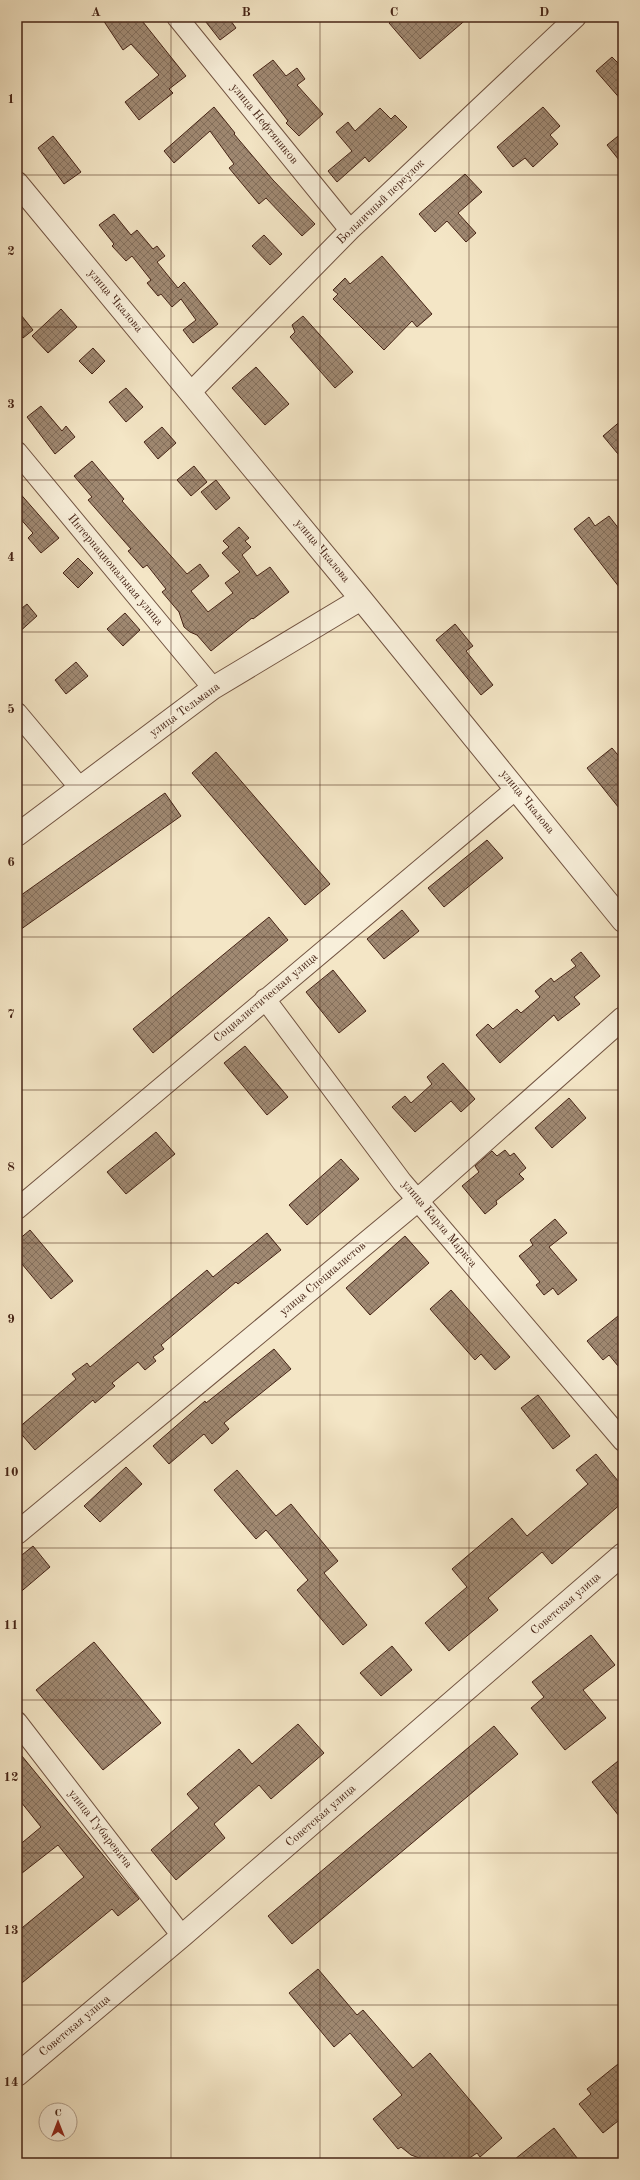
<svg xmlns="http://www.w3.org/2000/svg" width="640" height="2180" font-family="'Old Standard TT',serif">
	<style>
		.building { fill: url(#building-cross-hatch); stroke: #462416 }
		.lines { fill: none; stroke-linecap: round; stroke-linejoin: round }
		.minor-casing { stroke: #725442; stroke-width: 22 }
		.tertiary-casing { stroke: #725442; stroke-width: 24 }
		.minor { stroke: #f8efda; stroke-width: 20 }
		.tertiary { stroke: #f8efda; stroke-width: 22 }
		.grid { fill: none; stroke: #462416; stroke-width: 1; stroke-opacity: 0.55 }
		.labels { text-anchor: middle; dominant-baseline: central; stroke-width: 3; stroke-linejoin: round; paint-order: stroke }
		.street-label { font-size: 12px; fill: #462416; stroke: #f8efda }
		.neatline { fill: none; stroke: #462416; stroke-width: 1.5 }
		.grid-label { font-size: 13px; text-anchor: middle; font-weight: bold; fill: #462416 }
	</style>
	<defs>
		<pattern id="building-cross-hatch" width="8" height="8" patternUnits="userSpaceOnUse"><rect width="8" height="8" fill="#a08972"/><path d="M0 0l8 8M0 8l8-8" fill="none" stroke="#84705d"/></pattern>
	</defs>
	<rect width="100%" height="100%" fill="#f4e6c6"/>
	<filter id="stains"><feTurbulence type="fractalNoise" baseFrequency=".005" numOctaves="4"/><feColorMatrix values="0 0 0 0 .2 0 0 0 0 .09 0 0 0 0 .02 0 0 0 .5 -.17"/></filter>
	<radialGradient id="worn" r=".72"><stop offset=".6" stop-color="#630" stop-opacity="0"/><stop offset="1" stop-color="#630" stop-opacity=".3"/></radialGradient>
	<!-- building -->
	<path class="building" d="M101 17H139L186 76 169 89 173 93 139 120 125 102 159 75 131 44 123 50Z
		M202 17H228L236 28 220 40Z
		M396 17H469L420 59 389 23Z
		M612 57 623 68V102L596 71Z
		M273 60 286 76 297 68 305 79 297 85 323 114 299 136 286 123 288 121 253 75Z
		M214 107 235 133 234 134 273 180 315 224 302 236 266 198 259 204 229 168 234 164 210 131 174 163 164 151Z
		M543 107 560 126 550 135 558 144 533 167 525 158 513 167 497 147Z
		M380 108 391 119 395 115 407 127 369 162 365 157 337 182 328 171 352 151 336 132 348 122 355 131Z
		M623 132V165L607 145Z
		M53 136 81 172 64 184 38 148Z
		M465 174 482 192 458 213 476 233 466 242 447 221 435 232 419 214Z
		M114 214 131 235 137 230 153 249 157 246 165 256 157 262 178 288 184 282 218 324 193 343 183 330 196 320 181 299 172 307 161 294 158 296 147 283 151 280 132 256 126 261 112 246 114 244 99 225Z
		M264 235 282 254 270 265 252 246Z
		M382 256 432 314 417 327 412 321 384 350 333 299 338 294 333 290 345 278 350 284Z
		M61 309 77 327 48 353 32 336Z
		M17 310 33 330 23 338 17 330Z
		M303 316 353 372 335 388 290 337 295 332 292 325Z
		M93 348 105 361 92 374 79 361Z
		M256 367 289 404 265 425 232 388Z
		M126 388 143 407 126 422 109 402Z
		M41 406 62 431 66 426 75 437 55 454 27 417Z
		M623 419V460L603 436Z
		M162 427 176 443 158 459 144 442Z
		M92 461 124 499 122 501 187 574 200 564 209 576 191 591 208 612 233 593 225 583 240 572 222 553 229 547 223 541 239 527 249 538 245 541 251 547 242 555 257 576 270 567 289 592 253 619 252 618 211 651 197 635 190 632 184 627 179 612 162 592 166 589 147 565 143 568 128 551 131 549 88 500 92 497 74 476Z
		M194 466 207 482 191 496 177 480Z
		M216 480 230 498 216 510 201 492Z
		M17 490 59 538 41 553 28 538 33 533 17 515Z
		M609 516 623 534V592L574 529 589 517 595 526Z
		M78 558 93 573 78 588 63 573Z
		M27 604 37 616 17 634V612Z
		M125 613 140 630 123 646 107 629Z
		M455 624 473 646 466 651 493 685 481 695 436 640Z
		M76 662 88 676 66 694 55 680Z
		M612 748 623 761V813L587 768Z
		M216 752 330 884 305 905 192 773Z
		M165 793 181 816 17 932V898Z
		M487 840 503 858 444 907 428 888Z
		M402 910 419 931 384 959 367 939Z
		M269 917 288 940 153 1053 133 1029Z
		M581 952 600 976 574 997 580 1004 558 1021 554 1015 500 1063 476 1035 488 1024 493 1029 517 1009 521 1013 540 997 535 991 551 978 554 982 576 966 571 960Z
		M333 970 366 1011 339 1033 306 992Z
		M245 1046 288 1097 267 1115 224 1063Z
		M443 1063 475 1099 461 1112 451 1101 415 1132 392 1107 405 1096 411 1103 432 1084 427 1077Z
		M569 1098 586 1118 552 1148 535 1128Z
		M156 1132 175 1154 126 1194 107 1172Z
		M505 1150 510 1156 514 1153 526 1168 519 1174 524 1179 496 1201 497 1204 485 1214 462 1186 479 1172 475 1166 492 1151 497 1156Z
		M341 1159 359 1179 307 1225 289 1205Z
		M555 1219 567 1233 549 1247 577 1280 558 1295 553 1288 544 1295 536 1285 540 1282 519 1256 533 1245 530 1240Z
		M30 1230 73 1281 51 1299 17 1258V1241Z
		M267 1233 281 1250 238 1284 236 1282 161 1345 164 1349 153 1357 156 1361 145 1370 138 1362 112 1383 115 1386 95 1403 93 1400 35 1450 17 1429 76 1379 72 1374 87 1363 90 1367 207 1270 213 1277Z
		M405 1236 429 1263 370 1315 346 1288Z
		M451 1290 510 1357 495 1370 481 1354 475 1360 430 1309Z
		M623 1312V1372L609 1355 603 1360 587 1341Z
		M274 1349 291 1369 224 1423 229 1429 212 1444 204 1434 169 1464 153 1446 205 1401 206 1403Z
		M538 1395 570 1436 553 1449 521 1408Z
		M596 1454 623 1487V1502L552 1564 542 1552 488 1598 498 1610 449 1651 425 1623 467 1587 452 1569 512 1518 527 1536 588 1484 576 1470Z
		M126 1467 142 1484 100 1522 84 1506Z
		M237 1470 276 1516 291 1504 338 1561 324 1573 367 1625 343 1645 297 1590 308 1580 266 1530 256 1539 214 1490Z
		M33 1546 50 1567 17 1595V1559Z
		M591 1635 615 1665 583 1690 606 1718 565 1750 531 1708 544 1697 532 1682Z
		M94 1642 161 1723 103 1770 36 1690Z
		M392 1646 412 1670 381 1696 360 1673Z
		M298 1724 324 1753 271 1799 259 1785 214 1824 225 1838 176 1880 151 1850 199 1808 187 1794 239 1749 252 1764Z
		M494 1726 518 1754 292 1944 268 1916Z
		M17 1750 139 1899 118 1916 112 1909 17 1987V1932L84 1877 58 1845 17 1877V1847L41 1827 17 1797Z
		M623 1757V1821L592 1782Z
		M318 1969 357 2015 363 2010 413 2068 430 2053 502 2138 480 2157 477 2153 468 2159 455 2163H433L411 2155 401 2147 398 2149 373 2119 402 2095 350 2033 334 2047 289 1993Z
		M623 2060V2117L603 2133 579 2104 591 2094 587 2089Z
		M554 2128 581 2163H510Z"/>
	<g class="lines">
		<defs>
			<path id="minor" d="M177 17 350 230
				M191 392 350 230 576 17
				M17 452 213 688
				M17 713 80 788
				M265 999 402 1182 623 1441
				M17 1209 516 789
				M17 1722 182 1936"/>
			<path id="tertiary" d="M17 183 361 599 623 921
				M17 835 213 688 361 599
				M17 1533 418 1200 623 1018
				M17 2075 182 1936 623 1554"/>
		</defs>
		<!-- minor casing -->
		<use href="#minor" class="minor-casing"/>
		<!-- tertiary casing -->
		<use href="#tertiary" class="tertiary-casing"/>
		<!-- minor -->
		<use href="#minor" class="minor"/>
		<!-- tertiary -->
		<use href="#tertiary" class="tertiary"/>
	</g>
	<!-- grid -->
	<path class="grid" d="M171 17V2163M320 17V2163M469 17V2163M17 175H623M17 327H623M17 480H623M17 632H623M17 785H623M17 937H623M17 1090H623M17 1243H623M17 1395H623M17 1548H623M17 1700H623M17 1853H623M17 2005H623"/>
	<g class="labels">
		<!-- street labels -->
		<g class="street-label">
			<text transform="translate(264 124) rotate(51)">улица Нефтяников</text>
			<text transform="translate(381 202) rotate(-44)">Больничный переулок</text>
			<text transform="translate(115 301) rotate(50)">улица Чкалова</text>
			<text transform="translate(322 551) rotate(50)">улица Чкалова</text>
			<text transform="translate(115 570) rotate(50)">Интернациональная улица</text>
			<text transform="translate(185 710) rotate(-36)">улица Тельмана</text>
			<text transform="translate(527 802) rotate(51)">улица Чкалова</text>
			<text transform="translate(266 998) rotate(-40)">Социалистическая улица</text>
			<text transform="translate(439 1224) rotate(50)">улица Карла Маркса</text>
			<text transform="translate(323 1279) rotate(-40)">улица Специалистов</text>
			<text transform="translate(566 1604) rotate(-41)">Советская улица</text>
			<text transform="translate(321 1816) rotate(-41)">Советская улица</text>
			<text transform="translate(100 1829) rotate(52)">улица Губаревича</text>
			<text transform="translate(75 2026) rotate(-40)">Советская улица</text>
		</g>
	</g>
	<!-- margin -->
	<rect width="640" height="2180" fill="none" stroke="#f4e6c6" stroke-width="44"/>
	<!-- north arrow -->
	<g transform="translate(58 2122)"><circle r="19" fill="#f8efda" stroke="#b19e8c"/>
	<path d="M0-3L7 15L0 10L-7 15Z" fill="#8f2418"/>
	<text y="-6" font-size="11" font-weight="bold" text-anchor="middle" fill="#462416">С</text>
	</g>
	<rect x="22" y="22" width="596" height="2136" class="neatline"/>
	<g class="grid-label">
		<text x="96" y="16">A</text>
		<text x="246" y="16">B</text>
		<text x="394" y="16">C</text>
		<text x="544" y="16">D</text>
		<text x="11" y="103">1</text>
		<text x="11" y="255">2</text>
		<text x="11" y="408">3</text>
		<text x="11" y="561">4</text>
		<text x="11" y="713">5</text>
		<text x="11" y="866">6</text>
		<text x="11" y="1018">7</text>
		<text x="11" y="1171">8</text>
		<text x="11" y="1323">9</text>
		<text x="11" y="1476">10</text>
		<text x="11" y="1629">11</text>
		<text x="11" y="1781">12</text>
		<text x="11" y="1934">13</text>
		<text x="11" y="2086">14</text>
	</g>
	<rect width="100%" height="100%" filter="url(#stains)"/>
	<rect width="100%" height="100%" fill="url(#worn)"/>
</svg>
